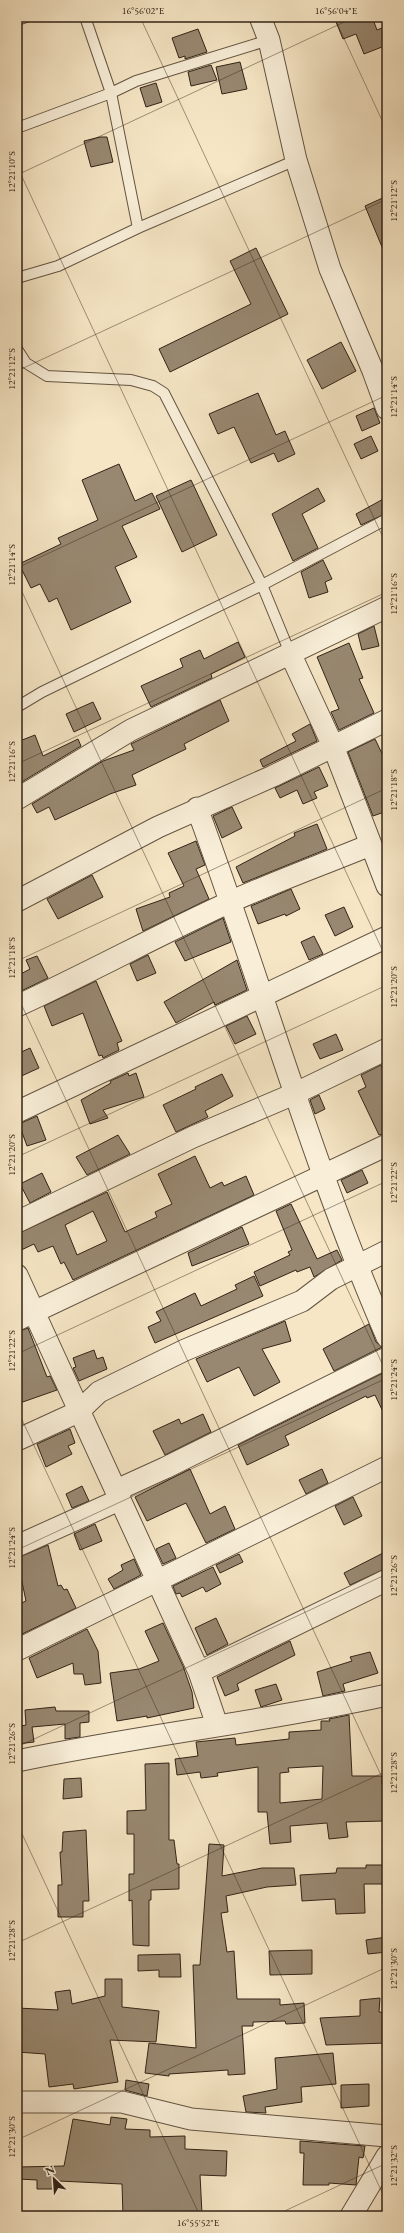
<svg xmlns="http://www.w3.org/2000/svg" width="404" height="2233" font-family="'EB Garamond',serif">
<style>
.building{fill:#988871;stroke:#322317;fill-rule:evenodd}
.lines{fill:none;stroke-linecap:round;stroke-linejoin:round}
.lane-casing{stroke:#635442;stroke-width:12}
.street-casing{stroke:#635442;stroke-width:23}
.lane{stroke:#f9efd9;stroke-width:10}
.street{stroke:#f9efd9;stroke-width:21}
.ticks{fill:none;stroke:#322317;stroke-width:1;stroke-opacity:0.45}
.neatline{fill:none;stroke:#322317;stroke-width:1.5}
.ticks-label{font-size:10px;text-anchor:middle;fill:#322317}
</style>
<rect width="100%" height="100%" fill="#f6e6c5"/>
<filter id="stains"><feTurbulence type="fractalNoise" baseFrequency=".005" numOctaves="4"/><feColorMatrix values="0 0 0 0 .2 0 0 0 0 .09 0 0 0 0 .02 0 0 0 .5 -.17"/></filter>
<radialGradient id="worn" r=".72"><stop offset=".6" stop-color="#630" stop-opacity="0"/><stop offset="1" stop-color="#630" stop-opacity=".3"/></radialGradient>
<!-- building -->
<path class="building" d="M334,17H372L377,30L387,26V45L364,54L356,34L343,39Z
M198,29L207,52L185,59V56L179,58L172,38Z
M240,62L247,89L222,94L216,67Z
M211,65L217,80L191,86L188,72Z
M156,83L162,102L146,107L140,88Z
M100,137H107L113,162L91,167L84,141Z
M387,196V259L365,206Z
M256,248L288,314L170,372L159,349L251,304L230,261Z
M341,342L356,371L322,389L307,360Z
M258,393L276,435L285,431L295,454L278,462L274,453L251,463L234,427L218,434L209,414Z
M374,408L380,423L362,431L356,416Z
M371,436L378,451L361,459L354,444Z
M119,464L135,501L152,493L160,509L122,526L137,557L115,567L131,602L71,630L57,598L49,602L40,584L31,588L19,564L61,544L58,538L98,520L82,480Z
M191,480L217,535L182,552L156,496Z
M318,488L325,501L302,514L318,548L293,561L272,514Z
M387,497V513L361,525L356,514Z
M323,560L332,579L325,582L328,592L309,598L301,572Z
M374,626L379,646L362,650L358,634Z
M238,642L245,657L211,674L212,678L151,707L141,686L183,667L180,659L200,650L204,659Z
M349,643L363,678L359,679L374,713L339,730L331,712L339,709L317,657Z
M220,700L229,721L184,744L186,749L132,775L136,785L110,794L55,820L49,807L37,813L32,804L103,761L134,750L131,744L137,741Z
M93,702L101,719L74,732L66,714Z
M310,724L317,741L263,767L260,760L296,741L292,734Z
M35,735L43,756L78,739L81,746L20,783L17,777V742Z
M375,739L387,764V811L373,816L348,752Z
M319,767L328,786L314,792L317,798L303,804L297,790L280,798L275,788Z
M232,807L242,828L222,838L213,816Z
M317,824L327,849L243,883L236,867L295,836L294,833Z
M196,841L205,865L196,869L209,899L143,931L136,909L170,897L169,893L184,886L168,853Z
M92,875L103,897L58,919L47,899Z
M291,889L300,909L286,916L285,914L258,924L251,906Z
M344,907L353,927L335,936L325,915Z
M223,918L231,942L185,961L175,942Z
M314,936L323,954L309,960L301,942Z
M148,955L156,973L137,981L130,964Z
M37,956L48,978L17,993V976L30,969L26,960Z
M237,960L247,990L215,1005L214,1002L176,1023L164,1002Z
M96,981L122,1041L117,1043L119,1050L103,1058L102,1055L99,1056L83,1013L52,1026L44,1006Z
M247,1016L256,1034L235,1044L226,1026Z
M336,1034L343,1050L320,1059L313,1044Z
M30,1048L39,1068L17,1078V1054Z
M381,1065L387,1079V1133L379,1135L358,1091L366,1087L361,1075Z
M128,1073L129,1076L136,1073L144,1097L103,1110L108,1118L90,1124L81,1100L111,1083L110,1081Z
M222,1074L233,1096L205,1111L208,1117L176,1132L163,1105L196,1089L195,1087Z
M319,1095L325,1109L315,1114L310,1100Z
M37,1116L46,1140L27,1146L19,1124Z
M118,1135L130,1154L87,1175L76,1157Z
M195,1156L210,1188L222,1182L224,1186L246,1176L254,1195L73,1280L64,1262L61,1264L53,1246L38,1252L34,1244L17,1252V1234L107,1192L125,1232L157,1217L155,1212L172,1204L158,1174ZM93,1211L107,1241L77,1255L65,1225Z
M362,1170L368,1183L347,1193L341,1180Z
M42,1173L51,1192L30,1203L20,1184Z
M291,1204L317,1259L337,1250L342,1260L314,1277L310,1267L297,1272L296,1270L260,1286L254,1272L290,1255L288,1252L292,1250L276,1211Z
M242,1227L249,1244L192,1266L188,1253Z
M254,1276L263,1296L155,1343L148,1327L161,1321L156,1312L195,1293L201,1306L237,1289L235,1285Z
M285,1321L291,1341L262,1349L280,1382L254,1396L239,1367L207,1382L196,1359Z
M369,1324L376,1342L382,1347L334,1371L323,1349Z
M28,1328L47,1377L50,1376L57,1390L17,1404V1332Z
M94,1350L97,1359L103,1357L107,1369L79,1381L73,1368L76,1367L73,1358Z
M387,1371V1420L375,1395L367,1398L366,1396L285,1436L289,1445L247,1465L238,1445Z
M203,1414L211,1432L165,1455L153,1431L179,1419L181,1424Z
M70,1429L75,1443L68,1446L72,1454L46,1467L37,1444Z
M190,1469L210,1514L225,1506L235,1529L206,1543L186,1503L147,1521L135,1497Z
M322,1469L328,1483L306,1494L299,1480Z
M82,1486L89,1501L72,1508L66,1494Z
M353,1497L362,1516L344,1525L335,1506Z
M95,1524L102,1541L80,1550L74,1534Z
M169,1543L176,1558L163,1564L156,1549Z
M48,1545L58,1586L61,1585L64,1590L67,1589L76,1608L20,1635L17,1629V1605L26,1601L17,1558Z
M387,1551V1568L350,1585L344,1573Z
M239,1554L243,1562L220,1573L216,1565Z
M134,1559L141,1575L114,1589L108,1579L123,1570L121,1565Z
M213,1567L221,1584L206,1592L203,1587L182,1597L180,1593L176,1594L173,1586Z
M216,1618L228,1644L207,1655L195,1628Z
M163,1623L183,1666L192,1692L194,1708L147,1718V1716L117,1721L110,1673L139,1669L159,1661L145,1631Z
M87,1629L98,1651L101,1683L85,1685L83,1674H74L73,1663L37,1678L29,1658Z
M290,1641L295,1655L237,1684L239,1690L225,1696L217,1677Z
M370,1652L378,1673L343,1684L345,1691L323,1696L317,1672L352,1661L350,1657Z
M276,1684L282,1700L261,1707L255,1690Z
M55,1707L56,1711H89V1722L80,1723V1737L65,1739V1724L32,1727L34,1742L17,1744V1727L26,1725L25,1710Z
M349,1715L352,1776H382V1784H387V1806H383L384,1821L346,1822L348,1837L329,1839L327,1823L290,1826L291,1842L270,1844L267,1812H258V1767L217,1773L218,1776L201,1778L200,1772L177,1775L175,1759L198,1756L196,1742L235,1738L236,1745L289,1739V1732L321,1730V1721H330L329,1719ZM323,1766L322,1799L280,1803V1773L289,1772L288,1768Z
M169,1763V1840H174L177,1864H179V1889L151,1890V1900H149V1946L133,1945L132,1900L129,1901V1874H134V1834H127V1811L146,1810L145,1764Z
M81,1778L82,1797L63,1799L64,1779Z
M86,1830L89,1901H83V1917H58V1885H62L60,1852H62L63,1832Z
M209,1844L224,1845L222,1876L262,1868H294L296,1885L267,1887L226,1896L228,1912L221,1913L227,1952L234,1951L237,1999H280V2005L304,2003L305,2023L286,2024L285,2021L253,2022V2026H242L245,2074L228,2075V2070L169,2074V2076L145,2073L149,2043L196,2048L193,1965H200Z
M366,1865H386V1884H364L365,1913L336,1914L335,1899L302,1901L300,1875L336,1873L337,1868H366Z
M387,1937V1952L368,1954L366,1940Z
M312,1950V1974L270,1975L269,1951Z
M180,1954L181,1977H159V1970L138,1971V1955Z
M105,1979H122V2007L159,2011L156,2042L110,2040L118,2082L74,2089L73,2084L49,2087L45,2054L17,2052V2008L58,2010L55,1992L70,1990L72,2004L105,1996Z
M380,1998L379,2012L387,2013V2043L326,2045L320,2018L360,2016V2000Z
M333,2053L336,2084L301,2087L302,2102L265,2107L266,2113L246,2112L243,2096L277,2089L275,2058Z
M126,2080L149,2084L147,2096L125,2090Z
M369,2084V2106L341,2108V2085Z
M111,2117L127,2119L125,2129L150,2130V2137L185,2136V2149L227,2151L226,2176L200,2175L202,2214L123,2216L122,2184L59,2181V2189H37V2180L19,2179V2167L64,2166L73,2119L110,2125Z
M300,2141L365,2146L363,2158L359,2157L356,2185L329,2183V2185H303L304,2153H300Z"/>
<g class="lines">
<defs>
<path id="lane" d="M85,17L111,93L138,228
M17,20L26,17
M17,128L111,93L136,81L269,40
M17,278L58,266L138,228L296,160
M17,349L26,363L47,376L131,380L153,386L164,393L262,585L290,653
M17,707L42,692L262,585L387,519"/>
<path id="street" d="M260,17L269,40L296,160L330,269L373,371L387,409
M290,653L333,746L387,886
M17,799L131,730L387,607
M197,808C262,984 312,1165 387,1337
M17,901L158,827L273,776L387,720
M17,1006C89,973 158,935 230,902C276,881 324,864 370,845
M17,1112L387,937
M17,1222L193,1137L294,1094L387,1049
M17,1275L199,1672L217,1725
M17,1320L387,1145
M17,1440L78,1412L99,1392L185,1350L302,1301L331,1279L387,1251
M17,1546L119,1500L121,1488L165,1468L387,1358
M17,1650L387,1467
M199,1672L387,1580
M17,1761C140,1735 265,1722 387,1695
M17,2102H122L191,2119L387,2136
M351,2216L387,2156"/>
</defs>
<!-- lane casing -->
<use href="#lane" class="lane-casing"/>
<!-- street casing -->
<use href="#street" class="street-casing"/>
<!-- lane -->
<use href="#lane" class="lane"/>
<!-- street -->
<use href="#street" class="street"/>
</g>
<!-- ticks -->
<path class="ticks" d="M140,17L387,546M334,17L387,131M17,166L387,960M17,175L355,17M17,371L387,199M17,568L387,395M17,581L387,1374M17,764L387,592M17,961L387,788M17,995L387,1788M17,1157L387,985M17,1354L387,1181M17,1409L387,2203M17,1550L387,1378M17,1747L387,1574M17,1823L200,2216M17,1943L387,1771M17,2140L387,1967M274,2216L387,2163"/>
<!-- margin -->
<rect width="404" height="2233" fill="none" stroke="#f6e6c5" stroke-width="44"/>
<!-- north arrow -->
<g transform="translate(54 2179) rotate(335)" stroke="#f9efd9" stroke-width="3" paint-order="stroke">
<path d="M0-3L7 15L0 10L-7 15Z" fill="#322317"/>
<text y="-6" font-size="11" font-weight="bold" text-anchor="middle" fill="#322317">N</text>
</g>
<rect x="22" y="22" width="360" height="2189" class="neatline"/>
<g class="ticks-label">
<text x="143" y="14">16°56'02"E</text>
<text x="336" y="14">16°56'04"E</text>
<text transform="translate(11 172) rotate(-90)" y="4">12°21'10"S</text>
<text transform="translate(393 201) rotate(-90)" y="4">12°21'12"S</text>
<text transform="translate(11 369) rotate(-90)" y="4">12°21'12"S</text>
<text transform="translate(393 397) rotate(-90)" y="4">12°21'14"S</text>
<text transform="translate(11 565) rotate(-90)" y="4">12°21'14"S</text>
<text transform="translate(393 594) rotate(-90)" y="4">12°21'16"S</text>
<text transform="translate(11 762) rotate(-90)" y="4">12°21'16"S</text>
<text transform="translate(393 790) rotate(-90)" y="4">12°21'18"S</text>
<text transform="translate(11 958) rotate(-90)" y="4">12°21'18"S</text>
<text transform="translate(393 987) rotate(-90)" y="4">12°21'20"S</text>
<text transform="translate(11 1155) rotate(-90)" y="4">12°21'20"S</text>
<text transform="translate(393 1183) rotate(-90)" y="4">12°21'22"S</text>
<text transform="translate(11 1351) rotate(-90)" y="4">12°21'22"S</text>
<text transform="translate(393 1380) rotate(-90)" y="4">12°21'24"S</text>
<text transform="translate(11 1548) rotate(-90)" y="4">12°21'24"S</text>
<text transform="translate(393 1576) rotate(-90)" y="4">12°21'26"S</text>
<text transform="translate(11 1744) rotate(-90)" y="4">12°21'26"S</text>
<text transform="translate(393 1773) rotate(-90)" y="4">12°21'28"S</text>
<text transform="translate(11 1941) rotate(-90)" y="4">12°21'28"S</text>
<text transform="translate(393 1969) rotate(-90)" y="4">12°21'30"S</text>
<text transform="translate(11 2137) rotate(-90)" y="4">12°21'30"S</text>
<text transform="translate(393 2166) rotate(-90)" y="4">12°21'32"S</text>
<text x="198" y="2226">16°55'52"E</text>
</g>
<rect width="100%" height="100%" filter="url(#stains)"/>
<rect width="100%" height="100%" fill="url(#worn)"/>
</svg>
